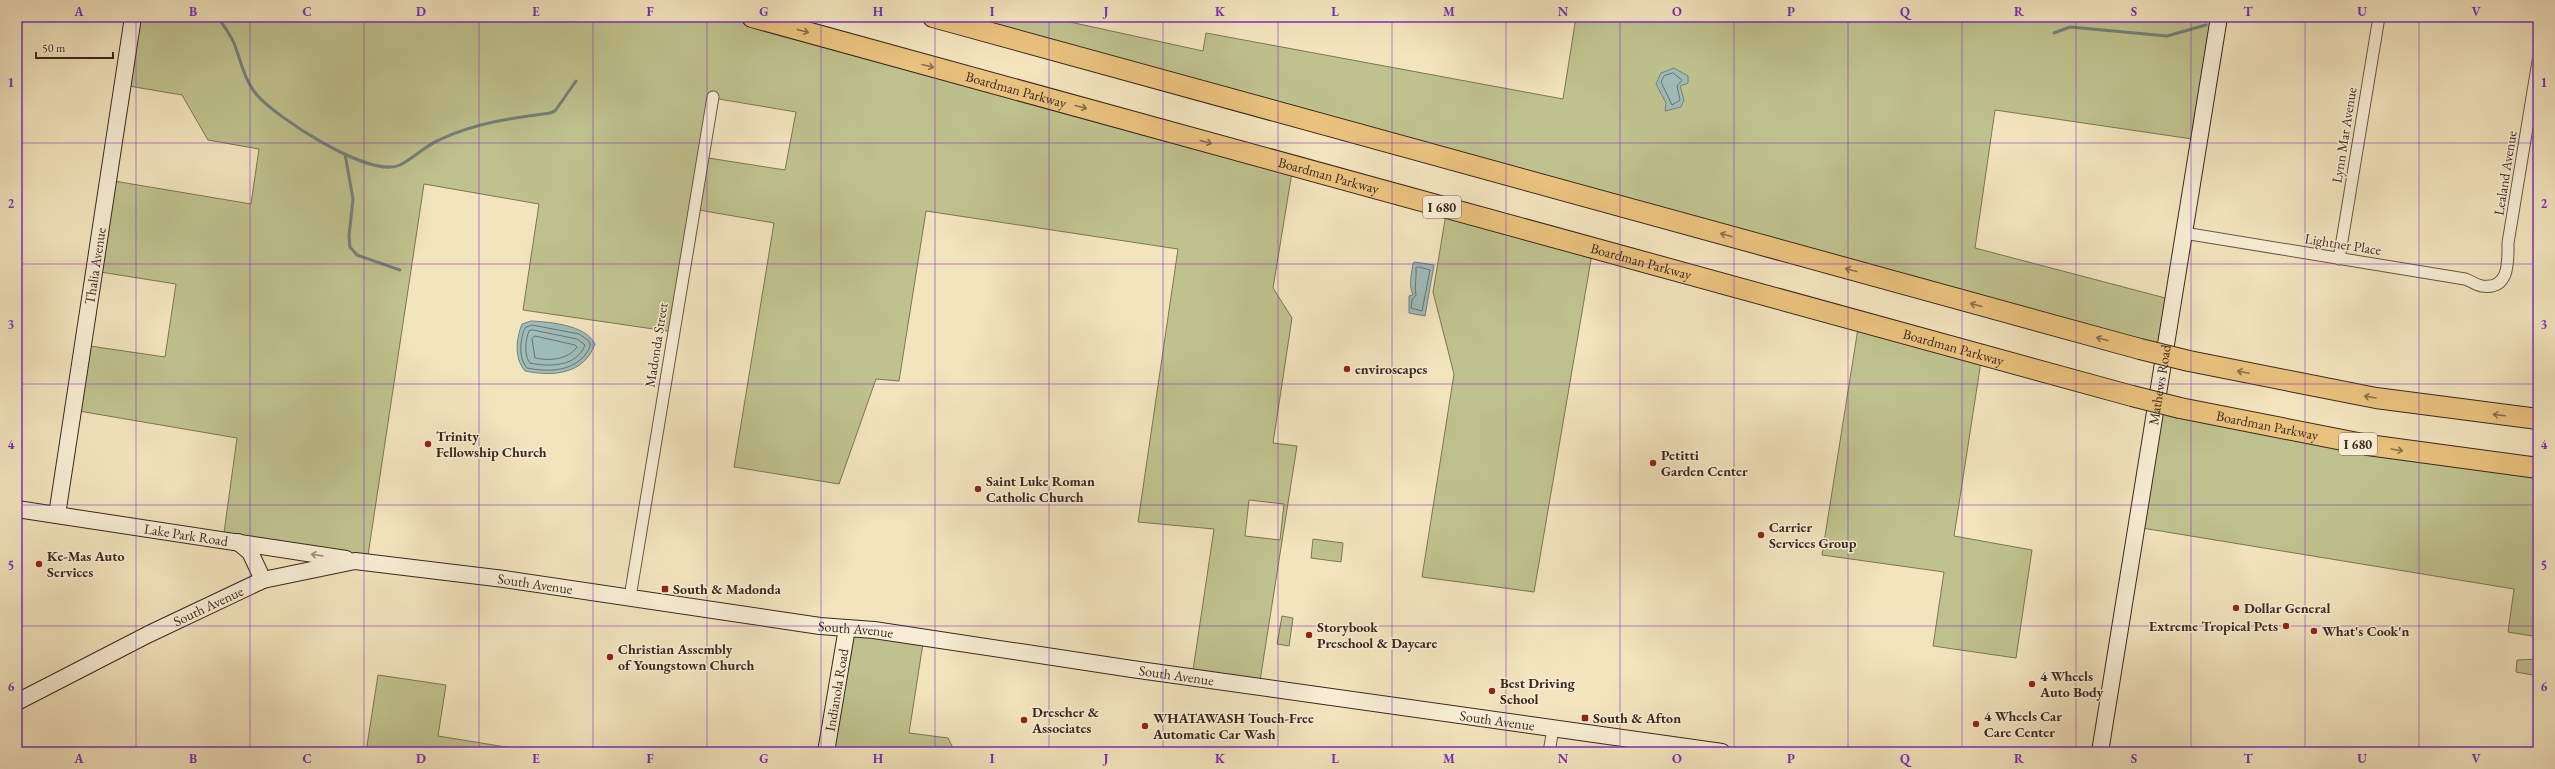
<svg xmlns="http://www.w3.org/2000/svg" width="2555" height="769" font-family="'EB Garamond',serif">
<style>
.green{fill:#bfc28e;stroke:#7d7456;fill-rule:evenodd}
.water{fill:#9ebcb9;stroke:#76807b}
.lines{fill:none;stroke-linecap:round;stroke-linejoin:round}
.shore{stroke:#6c726c;stroke-width:1}
.stream{stroke:#76807b;stroke-width:3}
.street-casing{stroke:#695646;stroke-width:13}
.secondary-casing{stroke:#3b271e;stroke-width:18}
.highway-casing{stroke:#3b271e;stroke-width:22}
.street{stroke:#f7edd4;stroke-width:11}
.secondary{stroke:#f7edd4;stroke-width:16}
.highway{stroke:#e9c27e;stroke-width:20}
.highway-bridge-casing{stroke:#3b271e;stroke-width:22;stroke-linecap:butt}
.highway-bridge{stroke:#e9c27e;stroke-width:20}
.oneway{stroke:#896d49}
.oneway2{stroke:#998a79}
.grid{fill:none;stroke:#7b2cbf;stroke-width:1;stroke-opacity:0.55}
.poi-dot{fill:#8f2418;stroke:#f7edd4;stroke-width:1.5}
.labels{text-anchor:middle;stroke-width:3;stroke-linejoin:round;paint-order:stroke}
.shield{fill:#f7edd4;stroke:#736255;stroke-width:1}
.shield-label{font-size:13px;font-weight:bold;fill:#3b271e}
.street-label{font-size:14px;fill:#3b271e;stroke:#f7edd4}
.poi-label{font-size:14px;font-weight:bold;fill:#3b271e;stroke:#f7edd4;text-anchor:start}
.neatline{fill:none;stroke:#7b2cbf;stroke-width:1.5}
.grid-label{font-size:13px;text-anchor:middle;font-weight:bold;fill:#7b2cbf}
</style>
<rect width="100%" height="100%" fill="#f2e4bd"/>
<filter id="stains"><feTurbulence type="fractalNoise" baseFrequency=".005" numOctaves="4"/><feColorMatrix values="0 0 0 0 .2 0 0 0 0 .09 0 0 0 0 .02 0 0 0 .5 -.17"/></filter>
<radialGradient id="worn" r=".72"><stop offset=".6" stop-color="#630" stop-opacity="0"/><stop offset="1" stop-color="#630" stop-opacity=".3"/></radialGradient>
<!-- green -->
<path class="green" d="M99,17H752L1293,166L1273,288L1292,318L1273,443L1297,446L1259,687L1192,677L1214,529L1138,522L1178,249L926,211L899,381L876,379L839,484L734,467L774,223L693,209L674,332L523,310L539,204L424,184L367,562L223,540L237,438L73,410L83,345L165,357L176,284L94,271L108,180L251,204L259,149L208,140L182,95L123,85L132,22ZM713,98L796,112L785,170L702,157ZM1249,500L1284,504L1280,540L1245,536Z
M933,17H1047L1203,51L1206,33L1563,99L1576,17H2219L2199,140L1995,110L1975,248L2173,300L2163,354Z
M1447,208L1593,248L1534,592L1422,577L1454,374L1433,292Z
M1859,322L1982,355L1954,536L2032,550L2016,658L1933,646L1944,572L1822,555Z
M2156,402L2538,468V637L2508,632L2514,589L2136,527Z
M1313,539L1343,543L1341,562L1311,558Z
M1282,616L1293,618L1289,646L1277,644Z
M847,628L924,637L909,733L948,738L955,752H826Z
M2538,659V676L2516,672L2517,660Z
M378,675L446,685L438,736L537,752H366Z"/>
<!-- water -->
<path class="water" d="M1674,68L1688,76V83L1680,86L1684,100L1681,107L1665,111L1666,103L1656,84L1661,73Z
M1415,262L1434,265L1425,316L1409,313V296L1413,295C1408,285 1412,273 1413,263Z
M531,321C550,322 586,325 595,344C584,374 554,377 525,371C514,358 516,339 522,324Z"/>
<g class="lines">
<!-- shore -->
<path class="shore" d="M1673,73L1682,80L1677,86L1680,100L1672,105L1661,82L1664,76Z
M1419,267L1430,270L1422,311L1411,308L1412,300L1416,295C1414,285 1417,278 1416,268Z
M532,325L579,334L589,341C592,346 588,351 585,355C571,372 547,372 527,368C518,358 520,339 525,328Z
M533,330L577,339L585,345C577,367 549,367 530,363C524,356 525,340 529,331Z
M535,336L575,345L577,347C568,360 549,361 535,358L532,339Z"/>
<!-- stream -->
<path class="stream" d="M218,17C223,25 230,34 234,43C241,61 244,80 257,95C277,118 370,179 400,165C414,158 425,146 439,140C474,123 512,118 550,113L555,111L576,81
M2054,33L2070,27L2167,36L2206,25
M345,154L353,199L349,236L350,247L357,255L400,270"/>
<defs>
<path id="street" d="M2184,233L2465,279C2471,281 2476,285 2482,286C2510,290 2508,261 2508,243L2538,61
M2339,259L2379,17
M630,597L713,97
M1549,752L1553,729"/>
<g id="secondary">
<path id="s1" d="M17,509L346,559"/>
<path id="s2" d="M57,515L133,17"/>
<path d="M238,542L250,552L263,580"/>
<path id="s3" d="M17,702L149,634L263,580L355,561L504,579L820,626L874,630L1132,669L1722,752"/>
<path id="s4" d="M826,752L847,628"/>
<path id="s5" d="M2100,752L2219,17"/>
</g>
<g id="highway">
<path id="s6" d="M752,17L2132,396"/>
<path d="M933,17L2140,349"/>
<path d="M2189,361L2376,398L2538,419"/>
<path id="s7" d="M2180,408L2368,445L2538,468"/>
</g>
</defs>
<!-- street casing -->
<use href="#street" class="street-casing"/>
<!-- secondary casing -->
<use href="#secondary" class="secondary-casing"/>
<!-- highway casing -->
<use href="#highway" class="highway-casing"/>
<!-- street -->
<use href="#street" class="street"/>
<!-- secondary -->
<use href="#secondary" class="secondary"/>
<!-- highway -->
<use href="#highway" class="highway"/>
<defs>
<path id="highway-bridge" d="M2140,349L2189,361
M2132,396L2180,408"/>
</defs>
<!-- highway-bridge casing -->
<use href="#highway-bridge" class="highway-bridge-casing"/>
<!-- highway-bridge -->
<use href="#highway-bridge" class="highway-bridge"/>
</g>
<!-- one-way arrows -->
<defs><path id="oneway-shaft" d="M-6 0H5M1.5-3L5.5 0L1.5 3" fill="none" stroke-width="1.6" stroke-linecap="round" stroke-linejoin="round"/></defs>
<g class="oneway">
<use href="#oneway-shaft" transform="translate(803 31) rotate(15)"/>
<use href="#oneway-shaft" transform="translate(928 66) rotate(15)"/>
<use href="#oneway-shaft" transform="translate(1081 107) rotate(15)"/>
<use href="#oneway-shaft" transform="translate(1206 142) rotate(15)"/>
<use href="#oneway-shaft" transform="translate(1726 235) rotate(-165)"/>
<use href="#oneway-shaft" transform="translate(1851 270) rotate(-165)"/>
<use href="#oneway-shaft" transform="translate(1976 305) rotate(-165)"/>
<use href="#oneway-shaft" transform="translate(2102 339) rotate(-165)"/>
<use href="#oneway-shaft" transform="translate(2243 372) rotate(-168)"/>
<use href="#oneway-shaft" transform="translate(2370 397) rotate(-170)"/>
<use href="#oneway-shaft" transform="translate(2499 415) rotate(-173)"/>
<use href="#oneway-shaft" transform="translate(2397 450) rotate(9)"/>
</g>
<use class="oneway2" href="#oneway-shaft" transform="translate(317 555) rotate(-171)"/>
<!-- grid -->
<path class="grid" d="M136,17V752M250,17V752M364,17V752M479,17V752M593,17V752M707,17V752M821,17V752M935,17V752M1049,17V752M1163,17V752M1278,17V752M1392,17V752M1506,17V752M1620,17V752M1734,17V752M1848,17V752M1962,17V752M2076,17V752M2191,17V752M2305,17V752M2419,17V752M17,143H2538M17,264H2538M17,384H2538M17,505H2538M17,626H2538"/>
<!-- markers -->
<g class="poi-dot">
<circle cx="1347" cy="369" r="4"/>
<circle cx="428" cy="444" r="4"/>
<circle cx="1653" cy="463" r="4"/>
<circle cx="978" cy="489" r="4"/>
<circle cx="1761" cy="535" r="4"/>
<circle cx="39" cy="564" r="4"/>
<rect x="661" y="585" width="8" height="8" rx="2"/>
<circle cx="2236" cy="608" r="4"/>
<circle cx="2286" cy="626" r="4"/>
<circle cx="2314" cy="631" r="4"/>
<circle cx="1309" cy="635" r="4"/>
<circle cx="610" cy="657" r="4"/>
<circle cx="2032" cy="684" r="4"/>
<circle cx="1492" cy="691" r="4"/>
<rect x="1581" y="714" width="8" height="8" rx="2"/>
<circle cx="1024" cy="720" r="4"/>
<circle cx="1976" cy="724" r="4"/>
<circle cx="1145" cy="726" r="4"/>
</g>
<g class="labels">
<!-- shield labels -->
<g class="shield">
<rect x="1423" y="196" width="38" height="22" rx="3"/>
<rect x="2339" y="433" width="38" height="22" rx="3"/>
</g>
<g class="shield-label">
<text x="1442" y="212">I 680</text>
<text x="2358" y="449">I 680</text>
</g>
<!-- street labels -->
<g class="street-label">
<text dy="5" stroke="none"><textPath href="#s6" startOffset="274">Boardman Parkway</textPath></text>
<text transform="translate(2344 135) rotate(-81)" y="5">Lynn Mar Avenue</text>
<text transform="translate(2505 173) rotate(-81)" y="5">Lealand Avenue</text>
<text dy="5" stroke="none"><textPath href="#s6" startOffset="598">Boardman Parkway</textPath></text>
<text transform="translate(2343 244) rotate(9)" y="5">Lightner Place</text>
<text dy="5" stroke="none"><textPath href="#s6" startOffset="922">Boardman Parkway</textPath></text>
<text dy="5" stroke="none"><textPath href="#s2" startOffset="252">Thalia Avenue</textPath></text>
<text transform="translate(656 345) rotate(-81)" y="5">Madonda Street</text>
<text dy="5" stroke="none"><textPath href="#s6" startOffset="1246">Boardman Parkway</textPath></text>
<text dy="5" stroke="none"><textPath href="#s5" startOffset="372">Mathews Road</textPath></text>
<text dy="5" stroke="none"><textPath href="#s7" startOffset="89">Boardman Parkway</textPath></text>
<text dy="5" stroke="none"><textPath href="#s1" startOffset="171">Lake Park Road</textPath></text>
<text dy="5" stroke="none"><textPath href="#s3" startOffset="550">South Avenue</textPath></text>
<text dy="5" stroke="none"><textPath href="#s3" startOffset="214">South Avenue</textPath></text>
<text dy="5" stroke="none"><textPath href="#s3" startOffset="874">South Avenue</textPath></text>
<text dy="5" stroke="none"><textPath href="#s3" startOffset="1198">South Avenue</textPath></text>
<text dy="5" stroke="none"><textPath href="#s4" startOffset="63">Indianola Road</textPath></text>
<text dy="5" stroke="none"><textPath href="#s3" startOffset="1522">South Avenue</textPath></text>
</g>
<!-- poi labels -->
<g class="poi-label">
<text x="1355" y="374">enviroscapes</text>
<text x="436" y="441">Trinity<tspan x="436" dy="16">Fellowship Church</tspan></text>
<text x="1661" y="460">Petitti<tspan x="1661" dy="16">Garden Center</tspan></text>
<text x="986" y="486">Saint Luke Roman<tspan x="986" dy="16">Catholic Church</tspan></text>
<text x="1769" y="532">Carrier<tspan x="1769" dy="16">Services Group</tspan></text>
<text x="47" y="561">Ke-Mas Auto<tspan x="47" dy="16">Services</tspan></text>
<text x="673" y="594">South &amp; Madonda</text>
<text x="2244" y="613">Dollar General</text>
<text x="2278" y="631" text-anchor="end">Extreme Tropical Pets</text>
<text x="1317" y="632">Storybook<tspan x="1317" dy="16">Preschool &amp; Daycare</tspan></text>
<text x="2322" y="636">What's Cook'n</text>
<text x="618" y="654">Christian Assembly<tspan x="618" dy="16">of Youngstown Church</tspan></text>
<text x="2040" y="681">4 Wheels<tspan x="2040" dy="16">Auto Body</tspan></text>
<text x="1500" y="688">Best Driving<tspan x="1500" dy="16">School</tspan></text>
<text x="1032" y="717">Drescher &amp;<tspan x="1032" dy="16">Associates</tspan></text>
<text x="1984" y="721">4 Wheels Car<tspan x="1984" dy="16">Care Center</tspan></text>
<text x="1153" y="723">WHATAWASH Touch-Free<tspan x="1153" dy="16">Automatic Car Wash</tspan></text>
<text x="1593" y="723">South &amp; Afton</text>
</g>
</g>
<!-- margin -->
<rect width="2555" height="769" fill="none" stroke="#f2e4bd" stroke-width="44"/>
<!-- scale -->
<path d="M36 52v6h77v-6" fill="none" stroke="#3b271e" stroke-width="2"/>
<text x="42" y="52" font-size="12" fill="#3b271e" stroke="#f7edd4" stroke-width="3" paint-order="stroke">50 m</text>
<rect x="22" y="22" width="2511" height="725" class="neatline"/>
<g class="grid-label">
<text x="79" y="16">A</text>
<text x="193" y="16">B</text>
<text x="307" y="16">C</text>
<text x="421" y="16">D</text>
<text x="536" y="16">E</text>
<text x="650" y="16">F</text>
<text x="764" y="16">G</text>
<text x="878" y="16">H</text>
<text x="992" y="16">I</text>
<text x="1106" y="16">J</text>
<text x="1220" y="16">K</text>
<text x="1335" y="16">L</text>
<text x="1449" y="16">M</text>
<text x="1563" y="16">N</text>
<text x="1677" y="16">O</text>
<text x="1791" y="16">P</text>
<text x="1905" y="16">Q</text>
<text x="2019" y="16">R</text>
<text x="2134" y="16">S</text>
<text x="2248" y="16">T</text>
<text x="2362" y="16">U</text>
<text x="2476" y="16">V</text>
<text x="11" y="87">1</text>
<text x="2544" y="87">1</text>
<text x="11" y="208">2</text>
<text x="2544" y="208">2</text>
<text x="11" y="329">3</text>
<text x="2544" y="329">3</text>
<text x="11" y="449">4</text>
<text x="2544" y="449">4</text>
<text x="11" y="570">5</text>
<text x="2544" y="570">5</text>
<text x="11" y="691">6</text>
<text x="2544" y="691">6</text>
<text x="79" y="763">A</text>
<text x="193" y="763">B</text>
<text x="307" y="763">C</text>
<text x="421" y="763">D</text>
<text x="536" y="763">E</text>
<text x="650" y="763">F</text>
<text x="764" y="763">G</text>
<text x="878" y="763">H</text>
<text x="992" y="763">I</text>
<text x="1106" y="763">J</text>
<text x="1220" y="763">K</text>
<text x="1335" y="763">L</text>
<text x="1449" y="763">M</text>
<text x="1563" y="763">N</text>
<text x="1677" y="763">O</text>
<text x="1791" y="763">P</text>
<text x="1905" y="763">Q</text>
<text x="2019" y="763">R</text>
<text x="2134" y="763">S</text>
<text x="2248" y="763">T</text>
<text x="2362" y="763">U</text>
<text x="2476" y="763">V</text>
</g>
<rect width="100%" height="100%" filter="url(#stains)"/>
<rect width="100%" height="100%" fill="url(#worn)"/>
</svg>
